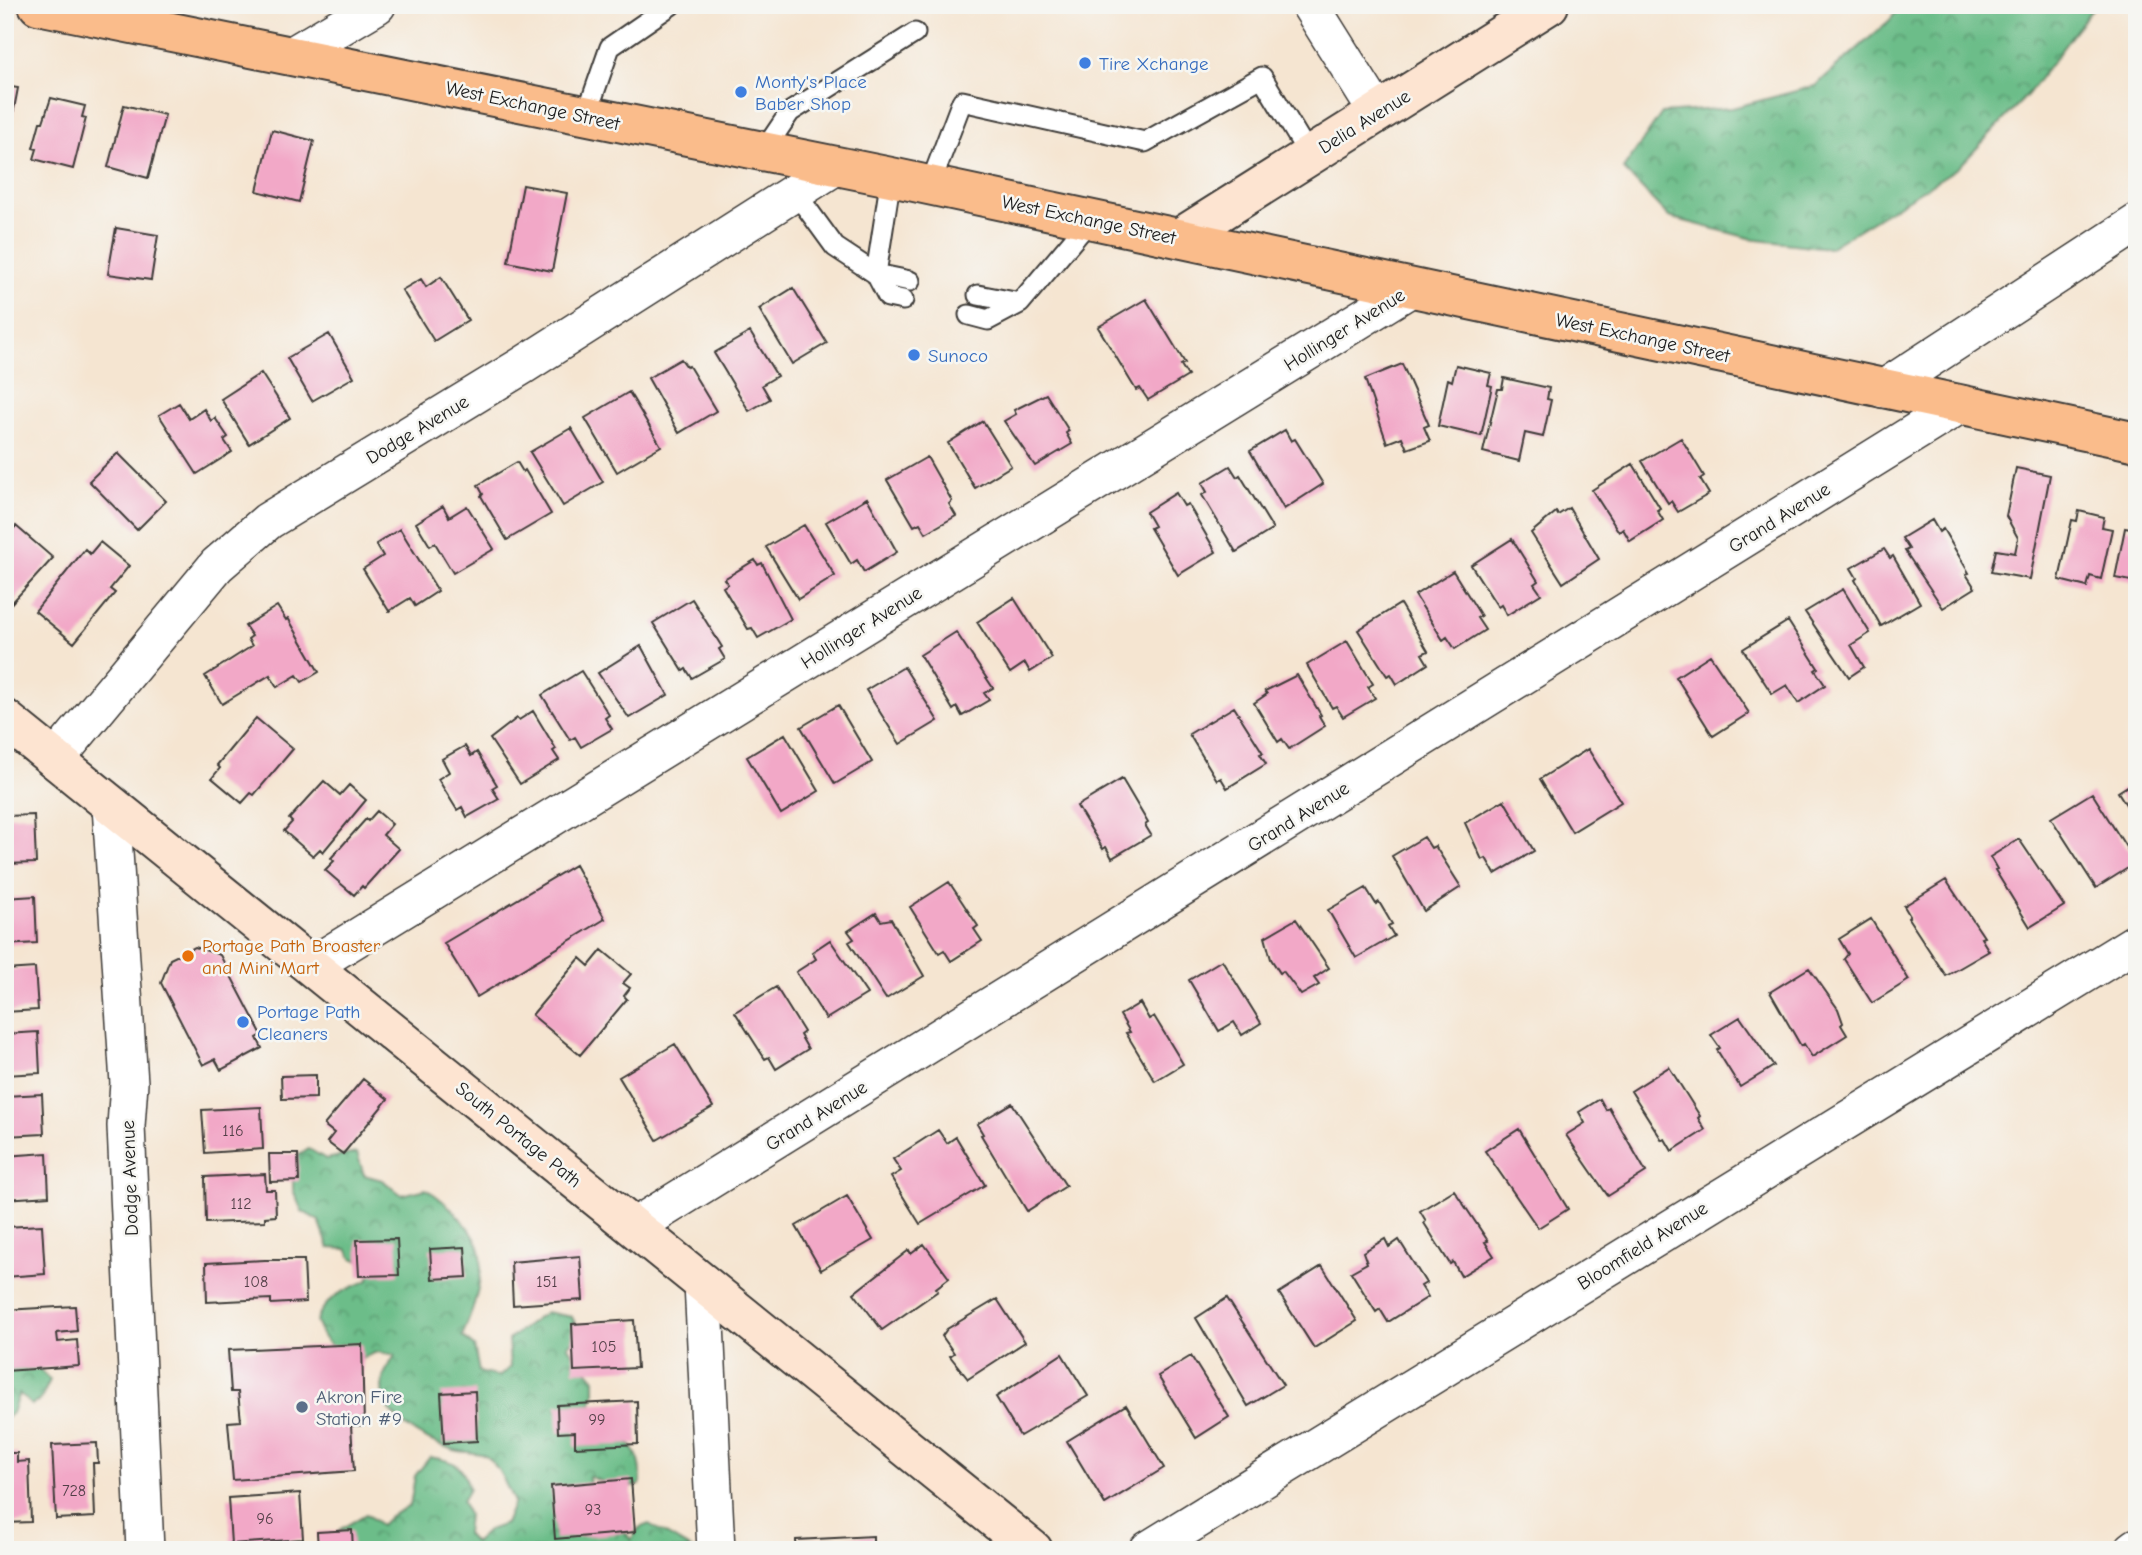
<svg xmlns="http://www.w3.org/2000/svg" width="2142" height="1555" font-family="'Comic Neue',sans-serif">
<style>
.forest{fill:url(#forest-crowns);stroke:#446c52;stroke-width:2}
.building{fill:#f2a8c7}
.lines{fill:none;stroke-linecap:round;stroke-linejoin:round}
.lane-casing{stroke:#3d3a37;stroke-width:23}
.street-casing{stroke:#3d3a37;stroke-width:40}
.secondary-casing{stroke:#3d3a37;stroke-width:42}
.primary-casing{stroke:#3d3a37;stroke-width:42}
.lane{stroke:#fff;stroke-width:19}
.street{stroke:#fff;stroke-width:37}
.secondary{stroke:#fde4d1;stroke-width:38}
.primary{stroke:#fabc8b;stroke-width:38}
.shop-dot{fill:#3f7fe0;stroke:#f6f6f2;stroke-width:2.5}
.food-dot{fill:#e8710a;stroke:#f6f6f2;stroke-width:2.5}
.service-dot{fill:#5c6f8a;stroke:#f6f6f2;stroke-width:2.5}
.labels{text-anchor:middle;stroke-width:5;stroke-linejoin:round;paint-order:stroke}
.number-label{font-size:16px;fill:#523f47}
.shop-label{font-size:19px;fill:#366cbe;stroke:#f6f6f2;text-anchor:start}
.street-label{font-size:19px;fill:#1c1c1c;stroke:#f6f6f2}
.food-label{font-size:19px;fill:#c56008;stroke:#f6f6f2;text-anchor:start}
.service-label{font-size:19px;fill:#4e5e75;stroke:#f6f6f2;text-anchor:start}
</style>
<defs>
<pattern id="forest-crowns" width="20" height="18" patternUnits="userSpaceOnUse" patternTransform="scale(1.75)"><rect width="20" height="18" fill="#6cbd89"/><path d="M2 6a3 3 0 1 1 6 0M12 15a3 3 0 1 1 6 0" fill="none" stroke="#58996f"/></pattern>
</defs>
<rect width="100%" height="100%" fill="#f6f6f2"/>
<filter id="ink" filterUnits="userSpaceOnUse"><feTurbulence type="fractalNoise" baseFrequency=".0143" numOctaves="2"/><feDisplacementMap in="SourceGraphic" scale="14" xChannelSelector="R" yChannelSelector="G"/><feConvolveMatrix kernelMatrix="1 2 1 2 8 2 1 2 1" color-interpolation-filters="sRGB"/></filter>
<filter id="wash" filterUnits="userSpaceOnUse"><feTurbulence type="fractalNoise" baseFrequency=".00686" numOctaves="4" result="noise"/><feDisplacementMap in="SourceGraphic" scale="28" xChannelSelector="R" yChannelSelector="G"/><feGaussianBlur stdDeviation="1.57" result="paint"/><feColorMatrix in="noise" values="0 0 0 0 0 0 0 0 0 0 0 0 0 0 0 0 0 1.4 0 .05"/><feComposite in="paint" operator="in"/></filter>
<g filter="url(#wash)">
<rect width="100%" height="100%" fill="#f5e5d1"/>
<!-- forest -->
<path class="forest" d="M1901,5H2095L2028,94L1959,167L1829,248L1757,240L1669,217L1623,169L1662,113L1732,108L1815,86L1890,20Z
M309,1149L326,1159L357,1153L364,1175L382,1180L402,1195L426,1189C445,1200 479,1233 481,1256C483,1280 472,1314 462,1336L474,1346L479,1372L499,1377L510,1367L508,1340L546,1312L572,1317L580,1334L567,1346L595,1379V1393L588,1414C616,1434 647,1445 640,1485L620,1490L589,1476L591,1501L619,1523L631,1540L639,1528L649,1524L693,1550H326L338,1543L339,1530L366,1514L381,1525L390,1516L410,1506L415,1476L430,1457C455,1461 463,1464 469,1489L462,1501L468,1515L466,1534L474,1543L488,1530L505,1524L514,1502C506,1486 500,1466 485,1456C477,1451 463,1453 454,1450C425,1441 375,1416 383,1379C384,1371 392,1362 395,1355L377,1352L357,1360C334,1352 324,1344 316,1321C327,1296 344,1290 369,1280L370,1265L352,1258L347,1249L329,1248L319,1221L302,1211L293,1190V1159Z
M5,1351L32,1362L50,1380L41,1399L31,1405L19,1393L12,1413L5,1419Z"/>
<g id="blocks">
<!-- building -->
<path class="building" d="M5,86L18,88L7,146H5Z
M51,98L85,106L82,117L86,118L73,169L34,159L37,149L33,148L40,122H43Z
M124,105L165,115L148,178L108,167Z
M272,130L314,141L299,202L257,191Z
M523,185L567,193L552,271L508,262Z
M116,228L158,235L151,280L108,274Z
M441,277L468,320L434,341L402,290L421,279L426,287Z
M793,288L827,343L792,364L759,309Z
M1146,299L1185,363L1181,365L1188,376L1148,400L1140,388L1136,390L1098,327Z
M750,332L777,376L762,385L770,399L749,411L714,353Z
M329,334L354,377L312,401L287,358Z
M681,359L687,367L689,366L716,411L679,433L648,378Z
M1402,364L1429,425L1424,427L1430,441L1407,449L1402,437L1387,443L1365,379Z
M1456,365L1491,373L1488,385L1492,386L1481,436L1438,426L1448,379L1452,381Z
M261,373L290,418L249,444L221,399Z
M1504,378L1549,388L1547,399L1551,400L1543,437L1525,433L1519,461L1483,452L1498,389H1502Z
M629,392L661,446L617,472L585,418Z
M1046,394L1069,431L1066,433L1072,444L1035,466L1004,421L1016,414L1014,410Z
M179,403L189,419L204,409L211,421L215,418L228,437L224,440L232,452L197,474L159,415Z
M983,421L1011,466L975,488L948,443Z
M571,428L603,482L563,506L530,452Z
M1285,430L1291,441L1295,439L1323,484L1284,509L1250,451Z
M1681,438L1704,476L1700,479L1709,494L1678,512L1671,501L1668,503L1642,461Z
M118,453L166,501L137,530L89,481Z
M927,457L952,501L949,504L956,516L926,533L920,523L914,526L887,480Z
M517,462L523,472L525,470L551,514L507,540L481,496L483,494L478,485Z
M1633,464L1660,508L1657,510L1663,520L1630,541L1623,529L1619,532L1592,490Z
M1230,466L1237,477L1240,475L1273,529L1236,552L1202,495L1207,492L1202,483Z
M2016,468L2050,475L2030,579L1991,572L1996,550L2015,553L2018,538L2006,516Z
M1176,493L1184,506L1188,504L1216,552L1178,575L1150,528L1154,526L1146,512Z
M867,498L897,552L864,572L857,560L851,564L826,522Z
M443,506L449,517L467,506L494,549L453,573L435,543L430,546L416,523Z
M1569,508L1599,559L1563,583L1531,533L1556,512L1558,515Z
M2079,511L2104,517L2102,527L2112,529L2101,579L2090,576L2087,587L2059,580L2072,520L2077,521Z
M1932,520L1939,532L1943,529L1969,573L1966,574L1975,588L1943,608L1905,551L1909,549L1902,538Z
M804,525L835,576L798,599L766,547Z
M16,526L53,558L8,607L5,605V538Z
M2125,528L2137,530V582L2115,578Z
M400,529L438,591L415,606L410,598L389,611L363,569L383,556L376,544Z
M1512,539L1538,581L1534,584L1541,594L1507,615L1501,605L1498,607L1471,565Z
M100,542L129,566L110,589L115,593L74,643L35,611L85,549L90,554Z
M1884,549L1890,558L1893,556L1920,603L1881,626L1855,580L1857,578L1851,568Z
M755,560L758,565L762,563L791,619L758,638L752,628L748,629L723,587L728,584L724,579Z
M1453,571L1481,616L1477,618L1485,630L1455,649L1447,637L1443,640L1415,595Z
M1843,589L1870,633L1851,645L1864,667L1849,677L1805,612Z
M1014,598L1052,658L1030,672L1025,663L1010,673L977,622Z
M692,599L722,647L719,649L725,659L692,678L686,669L683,671L653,623Z
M1400,604L1428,651L1422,654L1428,664L1397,684L1391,674L1387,676L1358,630Z
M277,606L286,620L288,618L319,672L302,682L297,675L277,687L270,675L222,704L205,676L252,646L248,639L252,636L245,626Z
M1788,621L1818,668L1815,670L1825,685L1798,703L1787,685L1772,694L1743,649Z
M956,632L993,688L984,693L989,700L962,716L957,707L953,710L920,655Z
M1347,641L1373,684L1368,687L1375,698L1343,717L1336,706L1332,708L1307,665Z
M641,646L668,695L629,718L598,673Z
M1710,655L1749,713L1713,736L1676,677Z
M904,667L938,721L900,744L866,690Z
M581,671L609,715L605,718L612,729L581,747L575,737L570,740L542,695Z
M1297,675L1321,715L1319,716L1325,726L1289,749L1282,739L1278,742L1254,703L1267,694L1265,691Z
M838,705L872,762L835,784L801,727Z
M1234,707L1263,753L1260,754L1266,764L1227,788L1221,778L1217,780L1189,734Z
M533,711L556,749L553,751L559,760L520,784L490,739L517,718L519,720Z
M256,718L293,749L254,795L251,793L242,803L212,778L220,768L217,765Z
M785,734L819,791L781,814L747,757Z
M465,746L471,756L477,752L497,785L492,788L499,799L467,817L462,807L457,810L438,779L449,772L442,759Z
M1588,749L1621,802L1572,832L1540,779Z
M1122,779L1148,823L1145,825L1151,835L1112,858L1106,847L1103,849L1077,806Z
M2137,780V822L2118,792Z
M324,781L340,795L349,785L366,800L323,852L320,849L313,856L284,831L292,822L289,819Z
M2092,793L2136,863L2096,888L2051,818Z
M1504,800L1534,851L1495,874L1486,858L1482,860L1465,823Z
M377,811L392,824L383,835L399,849L364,888L362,886L354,895L325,870L334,861L331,858L366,819L368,821Z
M34,815L36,863L5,864V816Z
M1424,837L1431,848L1435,846L1461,887L1424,911L1392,856Z
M2019,839L2064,906L2030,927L1995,870L1997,869L1990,857Z
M575,865L605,919L477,997L444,943Z
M1946,880L1984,937L1981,938L1989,951L1946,976L1908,918L1910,916L1904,906Z
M949,882L978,926L974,929L982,941L951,961L944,950L939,953L910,907Z
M1366,888L1376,904L1379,902L1392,924L1388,926L1394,936L1356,958L1328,910Z
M35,896L37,943L5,945V898Z
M876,913L881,921L891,919L924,976L886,999L849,942L854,939L848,931Z
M1296,919L1329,968L1314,978L1319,985L1301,995L1283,971L1280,973L1271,959L1265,937Z
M1871,919L1909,980L1872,1003L1844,959L1848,954L1839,939Z
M830,940L867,994L826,1019L796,972L816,959L812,952Z
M195,947L220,955L262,1035L257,1038L262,1048L221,1070L215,1059L203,1065L161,983L170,959Z
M602,950L631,974L623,983L630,988L624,996L627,999L580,1055L532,1015L580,958L589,966Z
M1222,960L1261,1023L1242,1035L1234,1022L1219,1031L1189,980Z
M35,968L38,1010L5,1012V970Z
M1809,968L1838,1009L1843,1023L1841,1025L1847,1035L1812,1057L1804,1044L1801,1046L1770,992Z
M776,987L804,1032L800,1035L808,1049L776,1069L769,1057L765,1059L735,1012Z
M1140,1003L1149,1019L1154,1016L1183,1064L1155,1081L1126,1033L1130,1032L1120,1015Z
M1740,1017L1774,1066L1740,1087L1717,1050L1720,1048L1711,1035Z
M38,1032L40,1073L5,1075V1034Z
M675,1044L713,1107L657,1140L619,1077Z
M1669,1067L1700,1116L1698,1118L1705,1130L1672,1151L1665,1139L1662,1140L1631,1091Z
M316,1075V1098L282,1099L281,1076Z
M363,1079L388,1099L343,1154L327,1142L334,1133L324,1125Z
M42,1094L44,1134L5,1136V1096Z
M1600,1099L1606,1110L1609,1108L1646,1172L1608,1196L1566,1135L1585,1123L1579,1112Z
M1012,1103L1066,1186L1027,1211L981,1135L983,1134L977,1124Z
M261,1107L263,1149L205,1153L202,1110Z
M1519,1129L1568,1209L1538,1228L1485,1151Z
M938,1130L947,1143L956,1137L985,1185L920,1224L891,1177L901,1171L893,1159Z
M47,1153L49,1196L5,1199V1156Z
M269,1154H298L299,1181L270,1182Z
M265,1174L266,1190H275L276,1216L265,1217V1221L206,1223L205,1177Z
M1454,1190L1488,1241L1485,1242L1494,1256L1461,1276L1453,1262L1450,1264L1424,1223L1426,1221L1420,1211Z
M847,1196L873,1240L821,1270L796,1226Z
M42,1225L45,1274L5,1277V1227Z
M397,1239L399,1275L359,1276L357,1240Z
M1385,1239L1389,1247L1399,1240L1426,1283L1421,1286L1428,1297L1388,1322L1380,1309L1376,1312L1351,1272L1367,1263L1363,1252Z
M924,1244L949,1278L936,1288L938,1291L882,1330L854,1293L909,1250L911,1254Z
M465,1247L467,1277L432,1279L430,1249Z
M580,1256L583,1300L513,1305L511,1262Z
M265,1260H304L306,1302L271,1304V1299L207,1302L206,1263Z
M1322,1266L1357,1321L1314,1348L1279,1293Z
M1227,1298L1283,1385L1248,1406L1196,1318Z
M997,1299L1025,1342L968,1379L950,1356L954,1353L942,1336L947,1329Z
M75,1306L77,1331L57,1333L58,1342L77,1340L79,1366L5,1371V1310Z
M634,1320L637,1368L574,1371L572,1324Z
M362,1344L364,1425L351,1426L354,1471L233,1480L228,1422L241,1421L238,1392H231L228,1350Z
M1062,1354L1088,1396L1020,1436L996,1397Z
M1191,1356L1229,1417L1196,1438L1158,1376Z
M475,1391L477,1441L444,1443L441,1393Z
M637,1401L638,1444L575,1447V1432L558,1433L557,1405Z
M1126,1405L1164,1468L1105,1504L1067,1441Z
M97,1443L98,1463H93L95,1517L56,1519L52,1445Z
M5,1453H17V1462L29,1461L31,1522L5,1523Z
M631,1479L635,1532L555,1539L551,1486Z
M300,1493L303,1539L231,1544L228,1498Z
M352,1530L353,1550H318L317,1532Z
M873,1536V1550H796V1540Z"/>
</g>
</g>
<g filter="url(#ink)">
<use href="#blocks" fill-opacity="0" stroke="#3d3a37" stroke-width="2"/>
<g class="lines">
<defs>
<path id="lane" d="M586,116L610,47L671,5
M763,152L790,112L915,33
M891,177L876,274L910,281
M930,185L962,101L1145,142L1262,77L1309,155
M795,192L835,247L876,274L888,297L903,300
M978,295L1020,303L1091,219
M969,315L988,320L1020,303"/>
<path id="street" d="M1310,5L1377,112
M291,56L377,5
M1883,389L2137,223
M55,760L217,565L268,521L522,366L836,166
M111,806L129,1083L126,1126L145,1550
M311,966L1411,288
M634,1227L1961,404
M703,1283L716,1550
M1148,1550L2137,942
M2133,1550L2137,1547"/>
<path id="secondary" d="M1179,238L1549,5
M5,719L1033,1550"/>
<path id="primary" d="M38,5L891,177L2137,442"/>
</defs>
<!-- lane casing -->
<use href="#lane" class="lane-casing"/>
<!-- street casing -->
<use href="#street" class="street-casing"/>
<!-- secondary casing -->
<use href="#secondary" class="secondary-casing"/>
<!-- primary casing -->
<use href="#primary" class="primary-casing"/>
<!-- lane -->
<use href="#lane" class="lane"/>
<!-- street -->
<use href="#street" class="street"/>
<!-- secondary -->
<use href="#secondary" class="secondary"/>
<!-- primary -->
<use href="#primary" class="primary"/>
</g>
</g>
<!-- markers -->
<g class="shop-dot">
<circle cx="1085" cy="63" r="7"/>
<circle cx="741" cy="92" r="7"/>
<circle cx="914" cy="355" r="7"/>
<circle cx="243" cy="1022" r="7"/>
</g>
<circle class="food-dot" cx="188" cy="956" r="7"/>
<circle class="service-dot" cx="302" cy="1407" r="7"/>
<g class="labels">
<!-- number labels -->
<g class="number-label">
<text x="233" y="1136">116</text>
<text x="241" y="1209">112</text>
<text x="256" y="1287">108</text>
<text x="547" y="1287">151</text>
<text x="604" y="1352">105</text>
<text x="597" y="1425">99</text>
<text x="74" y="1496">728</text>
<text x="593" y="1515">93</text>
<text x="265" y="1524">96</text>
</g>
<!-- shop labels -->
<g class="shop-label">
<text x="1099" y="70">Tire Xchange</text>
<text x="755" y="88">Monty's Place<tspan x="755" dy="22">Baber Shop</tspan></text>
<text x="928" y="362">Sunoco</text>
<text x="257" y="1018">Portage Path<tspan x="257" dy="22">Cleaners</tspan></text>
</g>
<!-- street labels -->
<g class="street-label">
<text transform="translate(533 105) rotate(12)" y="7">West Exchange Street</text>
<text transform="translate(1364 121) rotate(-32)" y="7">Delia Avenue</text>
<text transform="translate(1089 219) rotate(12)" y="7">West Exchange Street</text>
<text transform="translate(1344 329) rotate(-32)" y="7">Hollinger Avenue</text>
<text transform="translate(1643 337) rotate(12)" y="7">West Exchange Street</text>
<text transform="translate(417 429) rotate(-31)" y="7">Dodge Avenue</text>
<text transform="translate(1779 517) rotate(-32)" y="7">Grand Avenue</text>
<text transform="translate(861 627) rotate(-32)" y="7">Hollinger Avenue</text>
<text transform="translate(1298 816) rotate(-32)" y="7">Grand Avenue</text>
<text transform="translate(816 1115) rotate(-32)" y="7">Grand Avenue</text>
<text transform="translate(519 1134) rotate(39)" y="7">South Portage Path</text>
<text transform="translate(129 1178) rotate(-92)" y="7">Dodge Avenue</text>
<text transform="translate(1642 1245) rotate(-32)" y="7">Bloomfield Avenue</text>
</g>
<!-- food labels -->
<g class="food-label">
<text x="202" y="952">Portage Path Broaster<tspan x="202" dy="22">and Mini Mart</tspan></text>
</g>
<!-- service labels -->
<g class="service-label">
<text x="316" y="1403">Akron Fire<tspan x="316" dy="22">Station #9</tspan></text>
</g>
</g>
<!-- margin -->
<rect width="2142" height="1555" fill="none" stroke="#f6f6f2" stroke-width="28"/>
</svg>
